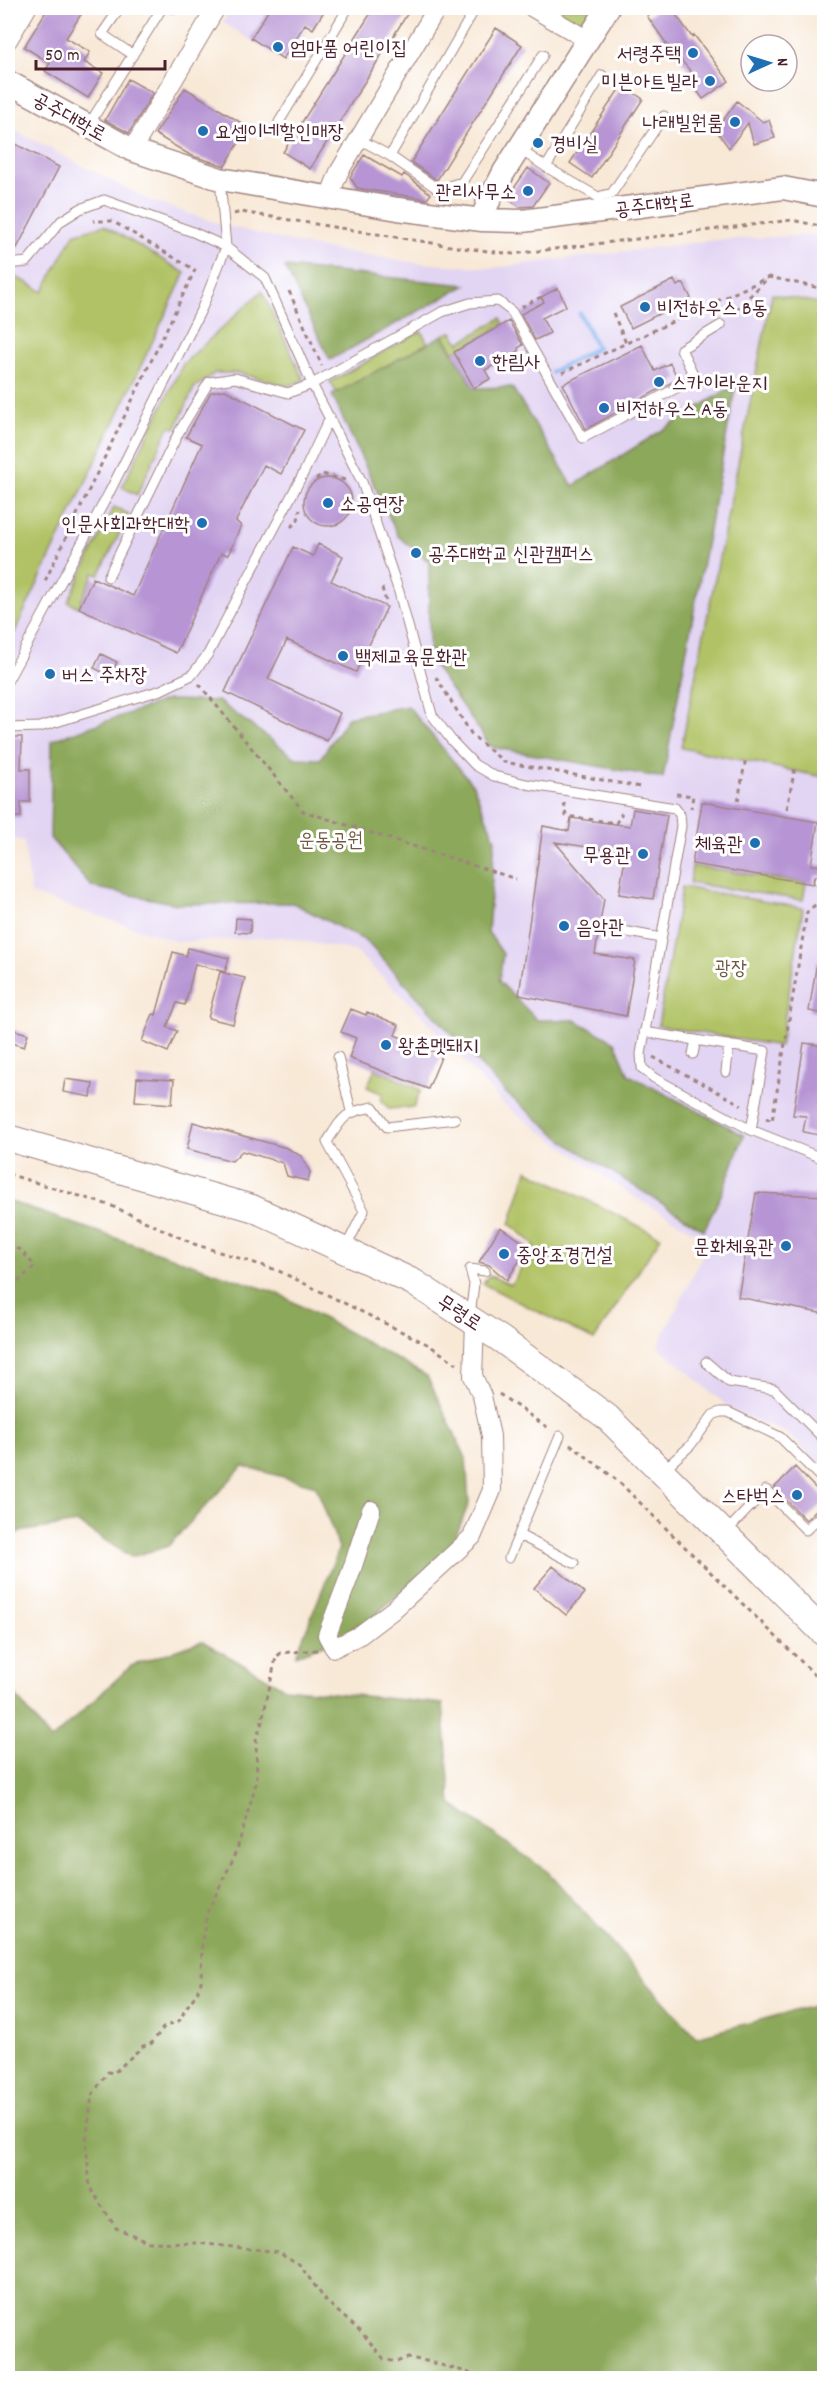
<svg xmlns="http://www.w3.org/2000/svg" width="832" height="2386" font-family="Dekko,'Poor Story',sans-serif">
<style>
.built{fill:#e2d4f3}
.green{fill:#b0c265;stroke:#7d7048;stroke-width:1.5}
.forest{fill:#8ca85a;stroke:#6b6442;stroke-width:1.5}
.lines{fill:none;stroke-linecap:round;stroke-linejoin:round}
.stream{stroke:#82b1ec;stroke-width:5}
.building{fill:#b795d4}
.service-casing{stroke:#a18480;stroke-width:11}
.minor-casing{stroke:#a18480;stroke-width:20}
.tertiary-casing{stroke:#a18480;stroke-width:25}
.secondary-casing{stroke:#a18480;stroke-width:28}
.path{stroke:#a18480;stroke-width:3;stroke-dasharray:4.5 4.5;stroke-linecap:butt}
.service{stroke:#fff;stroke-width:9}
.minor{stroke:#fff;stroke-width:18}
.tertiary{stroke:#fff;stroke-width:22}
.secondary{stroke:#fff;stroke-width:26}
.poi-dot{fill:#1f6fb2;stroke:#fff;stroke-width:2}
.labels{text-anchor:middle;stroke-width:6;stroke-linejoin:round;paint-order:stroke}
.poi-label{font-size:20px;fill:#4a1f2b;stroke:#fff;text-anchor:start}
.street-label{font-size:20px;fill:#4a1f2b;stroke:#fff}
.park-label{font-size:20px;fill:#6e583f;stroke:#fff}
</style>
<rect width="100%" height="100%" fill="#fff"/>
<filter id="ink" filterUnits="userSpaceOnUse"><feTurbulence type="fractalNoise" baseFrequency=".0167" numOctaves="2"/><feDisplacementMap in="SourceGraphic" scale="12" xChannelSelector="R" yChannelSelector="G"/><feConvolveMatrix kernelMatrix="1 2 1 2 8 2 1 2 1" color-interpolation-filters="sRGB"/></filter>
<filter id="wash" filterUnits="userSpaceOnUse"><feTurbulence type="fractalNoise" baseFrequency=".008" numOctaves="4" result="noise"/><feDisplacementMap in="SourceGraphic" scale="24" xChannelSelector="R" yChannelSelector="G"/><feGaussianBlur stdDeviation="1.35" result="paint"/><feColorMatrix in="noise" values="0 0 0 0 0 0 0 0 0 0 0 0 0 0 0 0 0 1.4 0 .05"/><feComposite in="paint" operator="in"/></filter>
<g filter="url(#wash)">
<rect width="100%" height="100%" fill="#f8e8d6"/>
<!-- built -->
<path class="built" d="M232,8H272L307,30L286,63L223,22Z
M8,127L149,200L223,225L309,246L416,263L493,268L715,240L811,235L824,239V1469L787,1433L733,1411L658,1346L703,1255L698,1234L628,1193L503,1104L419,1012L355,951L282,937L178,942L31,894L24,841L8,838Z"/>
<!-- green -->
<path class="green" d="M550,8H595L582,28Z
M104,225L185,273L8,646V274L26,282L43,292L74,234Z
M262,291L304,380L288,386L238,373H215L194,388L176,428L169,427L137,495L122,487L183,364Z
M772,294L824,304V777L681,748Z
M501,318L504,324L454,352L443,335L452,332L459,343Z
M421,331L428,343L337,393L330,382Z
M114,507L129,514L99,575L94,573L78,607L68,602Z
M692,866L806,883L803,900L690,883Z
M682,887L803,908L780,1046L658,1026Z
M375,1069L421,1090L414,1107L389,1109L381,1100L383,1094L367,1087Z
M527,1170L661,1237L594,1340L483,1284L489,1275L511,1285L535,1245L510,1224Z"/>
<!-- forest -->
<path class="forest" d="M285,267L466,285L330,360Z
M443,335L474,388L512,387L573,486L736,384L663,778L491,747L429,659V562L398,536L332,395Z
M167,700L218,701L296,758L320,759L348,717L408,706L473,785L495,839L488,932L503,954L499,981L537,1020H575L615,1042L629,1075L744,1135L722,1193L704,1230L569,1145L507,1094L366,941L293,903L177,904L92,887L50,838L52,740Z
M8,1201L279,1294L427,1376L466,1458L469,1503L452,1546L354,1634L296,1655L339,1548L316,1486L243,1466L168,1546L131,1557L78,1523L18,1532L8,1544Z
M202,1641L284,1688L443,1704L451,1804L548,1872L696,2037L824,2003V2378H8V1686L51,1740L131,1666Z"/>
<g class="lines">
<!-- stream -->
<path class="stream" d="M552,372L597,348L580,314"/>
</g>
<g id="blocks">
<!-- building -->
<path class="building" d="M48,8H85L66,38L90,52L84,62L103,73L88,98L45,71L50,63L24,47Z
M270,8H326L313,29L305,24L283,59L251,38Z
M374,8H411L310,169L283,152Z
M660,8H671L692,37L694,35L729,81L703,99L690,81L696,77L668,46L647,16Z
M496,28L522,45L437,180L411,162Z
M128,79L153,93L129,133L105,120Z
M622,85L643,99L592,178L570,163Z
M185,88L248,127L225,166L190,155L155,134Z
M737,101L763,122L769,120L775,138L754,144L748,123L729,148L716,130Z
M8,140L59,167L17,248L8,243Z
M364,155L402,177L404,174L431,194L427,199L357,188L350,177Z
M528,168L549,183L533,206L520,207L507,198Z
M674,280L677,286L683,283L691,298L631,328L620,307Z
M558,288L566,306L542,318L550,333L535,340L521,314L544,302L541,297Z
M509,321L523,345L518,348L519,351L485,370L490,379L474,388L454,352Z
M642,345L655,371L670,363L678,379L586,429L563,384Z
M225,390L304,430L281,474L264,465L236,521L241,526L228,555L221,553L176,653L79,608L93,578L133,596L202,444L186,437L211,392Z
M304 502a24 24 0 1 1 48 0a24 24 0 1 1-48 0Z
M318,544L343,556L331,581L387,607L356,672L287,640L268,679L340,713L327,741L225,692L293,547L313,556Z
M101,654L117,662L110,676L94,668Z
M8,737H22L21,769H30V802H21V817H8Z
M702,802L818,822L811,865L825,866V875L814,876L813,884L692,864Z
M633,809L667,815L653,899L619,894L626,853L555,842L604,899L595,954L635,960L626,1016L519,995L543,826L569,831L571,818L630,826Z
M236,918L251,919L250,933L235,932Z
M188,948L229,958L225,972L195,964L185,1005L177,1003L167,1027L177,1031L168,1052L142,1041L153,1014L156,1015L173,952L186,956Z
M817,962L825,963V1014L809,1011Z
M220,972L245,978L233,1024L208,1018Z
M351,1009L366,1015L367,1012L399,1025L395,1035L442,1055L428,1089L349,1058L356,1038L341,1032Z
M8,1028L28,1034L24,1047L8,1042Z
M804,1043L825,1046V1136L803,1132L806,1116L793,1115Z
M137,1078L174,1080L172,1104L135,1101Z
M65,1079L93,1083L91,1097L63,1092Z
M193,1122L287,1148L301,1156L310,1172L308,1181L287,1176L283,1163L242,1151L232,1161L187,1149Z
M756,1193L825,1196V1314L738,1297Z
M500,1227L529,1246L507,1280L489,1265L479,1262Z
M795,1467L825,1498V1505L819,1507L806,1520L774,1488Z
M553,1566L585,1593L566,1615L534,1588Z"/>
</g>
</g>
<g filter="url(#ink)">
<use href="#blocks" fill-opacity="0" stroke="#a18480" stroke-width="1.5"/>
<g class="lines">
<defs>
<path id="service" d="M120,8L102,34L133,55
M172,8H179
M279,122L348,8
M88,126L162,8
M359,139L390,156L472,14
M519,149L546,167L602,75
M390,156L438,189L462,182L543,55
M546,167L598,197L612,193L664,116
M8,264L27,262L61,221L80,209L104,200L193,232L226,247L265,278L312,384L362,482L399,592L432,715L452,741L475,765L494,776L526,784L675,808L680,815L681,826L641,1054L642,1068L654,1078L751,1130L824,1159
M108,577L179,432L209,382L235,378L288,393L312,384L442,312L470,303L498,301L512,312L583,438L695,378L681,349L721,325
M8,680L109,493L202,308L226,247L220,179
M8,728L40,727L161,690L192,675L208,654L304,472L330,417
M819,881L824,882
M623,931L661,938
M644,1032L765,1051L751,1130
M693,1054L696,1040
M338,1057L351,1111
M726,1072L729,1045
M345,1249L364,1211L327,1142C343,1117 344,1112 373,1107L387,1127L455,1119
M470,1316L474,1284L470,1269L485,1271
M706,1362L729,1382L774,1389L824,1439
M663,1470L690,1446L713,1415L720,1412H728L780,1437L824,1481
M726,1532L766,1490L806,1530L824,1512
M519,1535L574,1563
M509,1558L560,1436"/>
<path id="minor" d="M533,8L588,40
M8,40L27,8
M132,150L216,8
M329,197L339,172L437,8
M371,1510L351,1572L327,1635L334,1648L360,1635L393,1610L472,1537L492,1490L491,1436L482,1396L473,1376L475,1323"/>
<path id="tertiary" d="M8,82L132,150L220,179L398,209L482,220L522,221L783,188L824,196
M482,220L487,205L504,172L608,8"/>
<path id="secondary" d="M8,1138L252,1208L413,1282L502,1340L607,1417L824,1633"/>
</defs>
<!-- service casing -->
<use href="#service" class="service-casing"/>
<!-- minor casing -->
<use href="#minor" class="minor-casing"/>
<!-- tertiary casing -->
<use href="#tertiary" class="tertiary-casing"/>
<!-- secondary casing -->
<use href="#secondary" class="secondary-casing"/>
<!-- path -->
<path class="path" d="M234,214L241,212L463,248L513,254L792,220L824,227
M289,291L322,366
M521,307L541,297
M613,313L626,343
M730,316L769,277L824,289
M562,373L769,277
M706,381L717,378
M316,479L322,474L345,480
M291,527L298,520L300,509
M45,581L195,270L112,221H93
M382,588L387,605
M436,677L472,735L504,762L640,787
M199,684L303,811L516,879
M676,794L693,796L691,808
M738,801L746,757
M564,803L566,816L616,823L622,813
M787,809L795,767
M653,1057L742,1105
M766,1118L772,1121L807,912L824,897
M8,1174L112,1206L194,1244L277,1270L429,1345L457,1364
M8,1245L20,1250L35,1266L8,1291
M499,1394L550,1429
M570,1444L618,1481L824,1684
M317,1650L281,1653L276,1657L262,1722L256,1740L257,1780L236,1853L207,1913L202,1941L201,1982L197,1993L186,2008L180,2020L163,2028L152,2043L143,2046L114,2073L108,2072L92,2095L86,2141L90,2188L116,2228L149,2242L197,2243L279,2252L299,2264L326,2301L361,2332L384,2359L396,2362L408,2358L426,2361L467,2372L480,2378"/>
<!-- service -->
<use href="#service" class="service"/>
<!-- minor -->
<use href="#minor" class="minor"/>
<!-- tertiary -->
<use href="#tertiary" class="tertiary"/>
<!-- secondary -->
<use href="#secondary" class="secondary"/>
</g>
</g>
<!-- markers -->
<g class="poi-dot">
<circle cx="278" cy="47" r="6"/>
<circle cx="693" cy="53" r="6"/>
<circle cx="710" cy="81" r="6"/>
<circle cx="735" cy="122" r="6"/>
<circle cx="203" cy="131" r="6"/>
<circle cx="538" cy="143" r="6"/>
<circle cx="528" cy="191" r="6"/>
<circle cx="645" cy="307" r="6"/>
<circle cx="480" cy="361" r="6"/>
<circle cx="659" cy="382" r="6"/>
<circle cx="604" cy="408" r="6"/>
<circle cx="328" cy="503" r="6"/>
<circle cx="202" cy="523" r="6"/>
<circle cx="416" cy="553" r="6"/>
<circle cx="343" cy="656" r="6"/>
<circle cx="50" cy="674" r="6"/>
<circle cx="755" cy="843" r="6"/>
<circle cx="643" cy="854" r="6"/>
<circle cx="564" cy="926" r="6"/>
<circle cx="386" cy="1045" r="6"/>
<circle cx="786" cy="1246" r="6"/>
<circle cx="504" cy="1254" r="6"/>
<circle cx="797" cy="1495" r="6"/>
</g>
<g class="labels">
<!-- poi labels -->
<g class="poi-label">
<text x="290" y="54">엄마품 어린이집</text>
<text x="681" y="60" text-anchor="end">서령주택</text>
<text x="698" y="88" text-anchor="end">미븐아트빌라</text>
<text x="723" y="129" text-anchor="end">나래빌원룸</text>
<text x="215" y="138">요셉이네할인매장</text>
<text x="550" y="150">경비실</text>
<text x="516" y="198" text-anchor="end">관리사무소</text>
<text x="657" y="314">비전하우스 B동</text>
<text x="492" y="368">한림사</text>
<text x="671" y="389">스카이라운지</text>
<text x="616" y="415">비전하우스 A동</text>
<text x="340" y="510">소공연장</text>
<text x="190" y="530" text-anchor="end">인문사회과학대학</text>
<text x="428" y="560">공주대학교 신관캠퍼스</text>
<text x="355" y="663">백제교육문화관</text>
<text x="62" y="681">버스 주차장</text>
<text x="743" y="850" text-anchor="end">체육관</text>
<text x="631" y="861" text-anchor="end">무용관</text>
<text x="576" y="933">음악관</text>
<text x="398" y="1052">왕촌멧돼지</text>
<text x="774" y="1253" text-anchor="end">문화체육관</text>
<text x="516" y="1261">중앙조경건설</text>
<text x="785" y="1502" text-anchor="end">스타벅스</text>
</g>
<!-- street labels -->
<g class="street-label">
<text transform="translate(70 116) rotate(29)" y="7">공주대학로</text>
<text transform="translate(654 204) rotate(-7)" y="7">공주대학로</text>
<text transform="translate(460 1312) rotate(33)" y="7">무령로</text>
</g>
<!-- park labels -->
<g class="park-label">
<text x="331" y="846">운동공원</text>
<text x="731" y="974">광장</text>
</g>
</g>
<!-- margin -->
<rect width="832" height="2386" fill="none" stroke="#fff" stroke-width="30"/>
<!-- north arrow -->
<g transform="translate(769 63) rotate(86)"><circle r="28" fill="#ffffff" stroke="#b7a5aa" stroke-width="1.5"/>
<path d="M0-4.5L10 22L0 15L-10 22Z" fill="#1f6fb2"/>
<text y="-9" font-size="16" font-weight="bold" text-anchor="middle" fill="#4a1f2b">N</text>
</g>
<!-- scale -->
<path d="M36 60v9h129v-9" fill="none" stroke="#4a1f2b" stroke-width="3"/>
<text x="45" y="60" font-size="18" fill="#4a1f2b" stroke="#ffffff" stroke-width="4.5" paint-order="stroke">50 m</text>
</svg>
